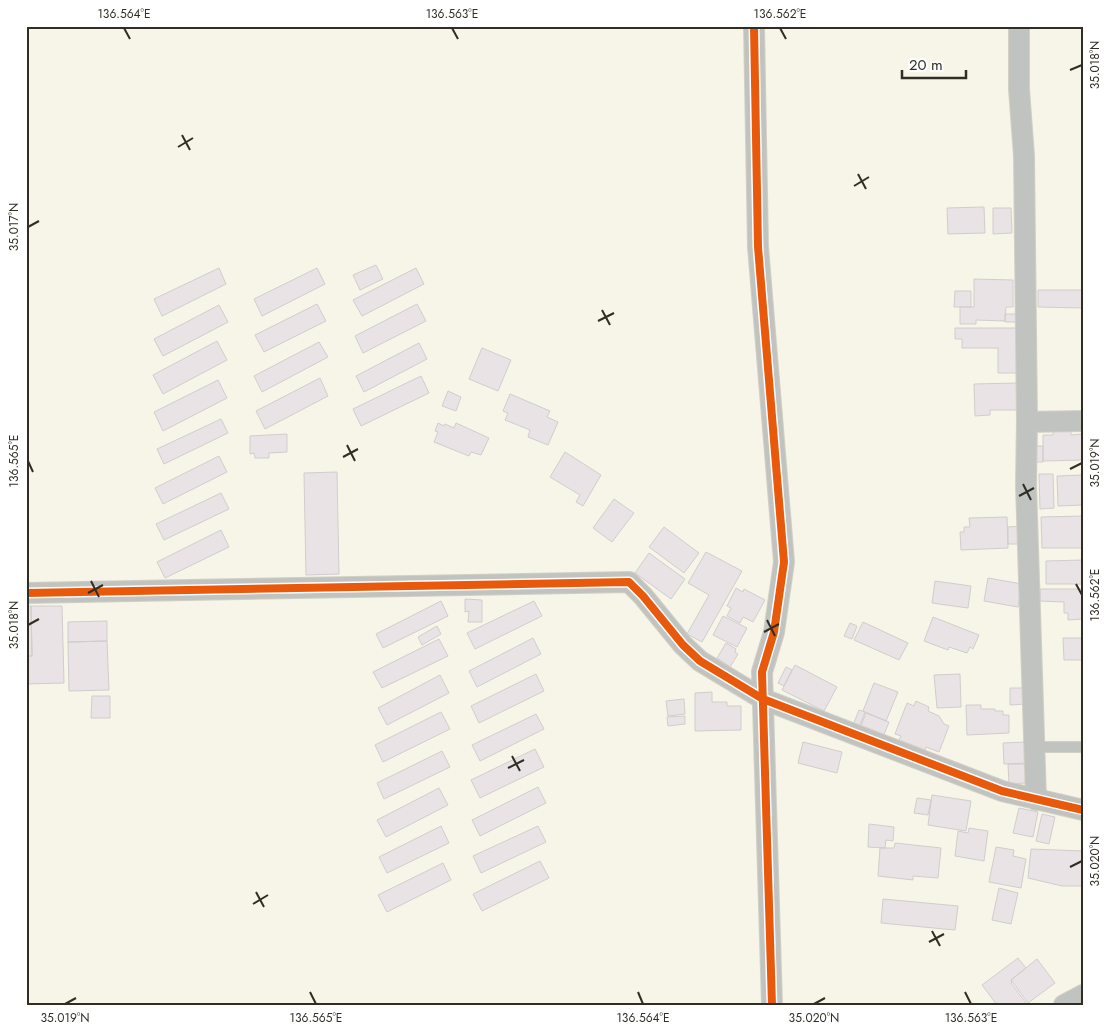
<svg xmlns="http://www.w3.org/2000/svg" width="1109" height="1031" font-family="Jost,sans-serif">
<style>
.building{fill:#e9e3e6;stroke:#d0cdcc}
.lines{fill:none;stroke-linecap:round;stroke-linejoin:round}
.service-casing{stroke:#d2d0c6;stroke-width:12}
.minor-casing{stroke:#d2d0c6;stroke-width:22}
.service{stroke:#c0c3bf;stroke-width:10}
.minor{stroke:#c0c3bf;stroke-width:20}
.cycleway-casing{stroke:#fff;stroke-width:11}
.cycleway{stroke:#e8590c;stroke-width:8}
.ticks{fill:none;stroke:#302e24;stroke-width:2}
.neatline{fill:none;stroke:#302e24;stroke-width:2}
.ticks-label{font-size:12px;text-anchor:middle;fill:#302e24}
</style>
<rect width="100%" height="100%" fill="#f7f5e7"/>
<!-- building -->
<path class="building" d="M984,207L985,233L948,234L947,208Z
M993,208H1011L1012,233L993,234Z
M376,265L383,279L360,290L353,275Z
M219,268L226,284L162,316L154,299Z
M317,268L325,284L262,316L254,299Z
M416,268L424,284L362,316L353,300Z
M974,279L1013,280V307H1006L1005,321L976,320V324H960V307H974Z
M1038,290H1083V308L1038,307Z
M955,291H971V307H954Z
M317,304L326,321L264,352L255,335Z
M417,304L426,321L363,353L355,336Z
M219,305L228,322L163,356L154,339Z
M1005,314H1017L1016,322H1005Z
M955,328H1016L1017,373H998V348H962V339H955Z
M217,341L227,360L163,394L153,375Z
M319,342L328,357L262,392L254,376Z
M419,343L427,359L364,392L356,376Z
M482,348L511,360L498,391L469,379Z
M421,376L429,393L361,426L353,409Z
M320,378L328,396L265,429L256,411Z
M218,380L227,398L163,431L154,412Z
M1018,383V410H990V415L975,416L974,384Z
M448,391L461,397L456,411L442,406Z
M510,394L550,411L547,417L558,422L548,445L528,437L530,430L505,420L508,413L503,411Z
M221,419L228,433L164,464L157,449Z
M438,423L444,426L445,424L454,428L456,423L489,438L481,455L471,452L469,456L434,442L438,432L435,431Z
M1053,428H1071V435L1083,434V460L1043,461V435H1053Z
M287,434V452L269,453V458H255L254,453L250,454V436Z
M1035,446H1043V462H1035Z
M565,452L601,475L583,506L576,502L580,495L550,477Z
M219,456L227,472L163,504L155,488Z
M337,472L339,574L306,575L304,473Z
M1039,474H1053L1054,508L1040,509Z
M1083,475V505L1058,506L1057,476Z
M221,493L229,509L164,540L156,524Z
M614,499L634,513L612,542L593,528Z
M1083,516V548H1042L1041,517Z
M1007,517L1008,548L961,550L960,532H964V527H970L969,518Z
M1022,526V544H1008V527Z
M664,527L699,553L684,573L649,547Z
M221,530L229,547L165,578L157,562Z
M706,552L742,571L702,642L687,634L709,595L688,583Z
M649,553L685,579L671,599L635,573Z
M1083,560V584H1046V561Z
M988,578L1022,584L1018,607L984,601Z
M935,581L971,586L968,608L932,603Z
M736,588L743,592L744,589L765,600L753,622L743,617L740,623L727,616L731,608L727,606Z
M1040,589H1083V619L1068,620V613H1064V602L1040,601Z
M465,599L482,600V622H468L469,611L465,612Z
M441,601L448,616L383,648L376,634Z
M534,601L542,616L475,649L467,633Z
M26,606H31L32,656H26Z
M31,606H62L64,683L26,684V656H32Z
M723,616L747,628L737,647L713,635Z
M933,617L979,635L973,649L970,647L967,653L949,647L948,650L924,641Z
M107,621V641L68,642V622Z
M863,622L908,643L899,660L854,640Z
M850,623L857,626L852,639L844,636Z
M437,626L441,634L422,645L418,637Z
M533,638L541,654L477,687L469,671Z
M1063,638H1083V660H1064Z
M439,639L448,656L382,688L373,672Z
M107,641L109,690L69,691L68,642Z
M726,643L736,649L735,652L738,654L730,667L717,658Z
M795,665L837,687L824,711L782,690Z
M786,667L792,670L784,686L778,683Z
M536,674L544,691L479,723L471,706Z
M960,674L961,707L937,708L934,675Z
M440,675L449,693L387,725L378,708Z
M874,683L898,692L886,721L863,711Z
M1010,688H1025V704L1010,705Z
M712,692V702H727V706H741V730L695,731V693Z
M92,696H110V718H91Z
M684,699L685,714L668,716L666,701Z
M916,701L929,707L928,711L939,716L944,724L949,726L939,752L926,747L925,750L899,740L901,736L895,734L907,703L914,706Z
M966,705H981V709H995V711H1003V715H1009V733L967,735Z
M859,710L865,712L859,728L853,725Z
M441,712L450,729L383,762L375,745Z
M866,713L889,722L883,737L860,728Z
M536,714L544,729L480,761L472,745Z
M685,716V724L668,726L667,717Z
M803,742L842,752L837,773L798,763Z
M1027,742V763L1004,764L1003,743Z
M535,749L544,767L480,798L471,780Z
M442,751L450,767L384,799L377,783Z
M1008,764H1025L1026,783L1009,784Z
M538,787L546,803L480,836L472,820Z
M439,788L448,805L386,837L377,820Z
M932,795L971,801L966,831L928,825Z
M917,798L931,800L928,815L914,813Z
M1019,808L1038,812L1033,837L1013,833Z
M1042,814L1055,817L1049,844L1036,841Z
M869,824L894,827L893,841L886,840L885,848L868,847Z
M441,826L449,843L387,873L379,857Z
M538,826L546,842L481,873L473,856Z
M969,828L988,831L984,861L955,856L958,831L968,833Z
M895,843L941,848L938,878L913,876V880L878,876L880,848H894Z
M996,847L1014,850L1013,856L1026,859L1021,888L989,882Z
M1031,849L1083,851V886H1062L1028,878Z
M540,861L549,878L482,911L473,894Z
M443,863L451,880L387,912L378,895Z
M999,888L1018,893L1011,924L992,920Z
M883,899L958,906L955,930L881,923Z
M1018,958L1026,968L1011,980L1012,982L1011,983L1026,1003L1023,1005H997L982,985Z
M1037,959L1055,983L1028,1003L1011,980Z"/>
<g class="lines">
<defs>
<path id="service" d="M1034,747H1083"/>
<path id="minor" d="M754,26L758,247L784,562L774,632L762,672L772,1005
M1019,26V89L1024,156L1027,422L1026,485L1036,800
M1027,422L1083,421
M26,593L629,582L643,596L683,645L700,661L763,699L1002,791L1083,810
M1064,1005L1083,995"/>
</defs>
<!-- service casing -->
<use href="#service" class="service-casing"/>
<!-- minor casing -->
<use href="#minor" class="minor-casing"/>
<!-- service -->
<use href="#service" class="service"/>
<!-- minor -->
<use href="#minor" class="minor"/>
<defs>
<path id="cycleway" d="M754,26L758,247L784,562L774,632L762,672L772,1005
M26,593L629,582L643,596L683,645L700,661L763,699L1002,791L1083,810"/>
</defs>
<!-- cycleway casing -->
<use href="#cycleway" class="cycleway-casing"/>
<!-- cycleway -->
<use href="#cycleway" class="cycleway"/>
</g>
<!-- ticks -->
<path class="ticks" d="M124,28L130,39M452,28L458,39M780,28L786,39M1070,70L1082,65M182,135L190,150M178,147L193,138M858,174L866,189M854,186L869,177M28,227L39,221M602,310L610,325M598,321L614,313M347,445L355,461M343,457L358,449M28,461L33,472M1070,469L1082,463M1023,484L1031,500M1019,496L1034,488M91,581L99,597M1076,584L1082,595M88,593L103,585M767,620L775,636M28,625L39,619M764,632L779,624M512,756L520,771M508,768L524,760M1070,867L1082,861M256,892L264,907M253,904L268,895M932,931L940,946M929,942L944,934M310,992L316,1004M638,992L643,1004M965,992L971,1004M65,1004L76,998M814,1004L825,998"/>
<!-- border -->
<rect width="1109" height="1031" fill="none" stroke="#ffffff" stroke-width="55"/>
<!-- scale -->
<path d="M902 70v8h64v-8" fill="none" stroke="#302e24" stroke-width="2.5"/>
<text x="909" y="70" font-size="15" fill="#302e24" stroke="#ffffff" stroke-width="4" paint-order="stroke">20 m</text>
<rect x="28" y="28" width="1054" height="976" class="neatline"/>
<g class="ticks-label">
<text x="124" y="18">136.564°E</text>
<text x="452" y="18">136.563°E</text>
<text x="780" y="18">136.562°E</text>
<text transform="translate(1095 65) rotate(-90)" y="4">35.018°N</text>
<text transform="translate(14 227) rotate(-90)" y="4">35.017°N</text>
<text transform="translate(14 461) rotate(-90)" y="4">136.565°E</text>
<text transform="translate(1095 463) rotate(-90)" y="4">35.019°N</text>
<text transform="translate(1095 595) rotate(-90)" y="4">136.562°E</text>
<text transform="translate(14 625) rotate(-90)" y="4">35.018°N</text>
<text transform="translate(1095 861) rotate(-90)" y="4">35.020°N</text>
<text x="65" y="1022">35.019°N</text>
<text x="316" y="1022">136.565°E</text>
<text x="643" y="1022">136.564°E</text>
<text x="814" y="1022">35.020°N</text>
<text x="971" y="1022">136.563°E</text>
</g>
</svg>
